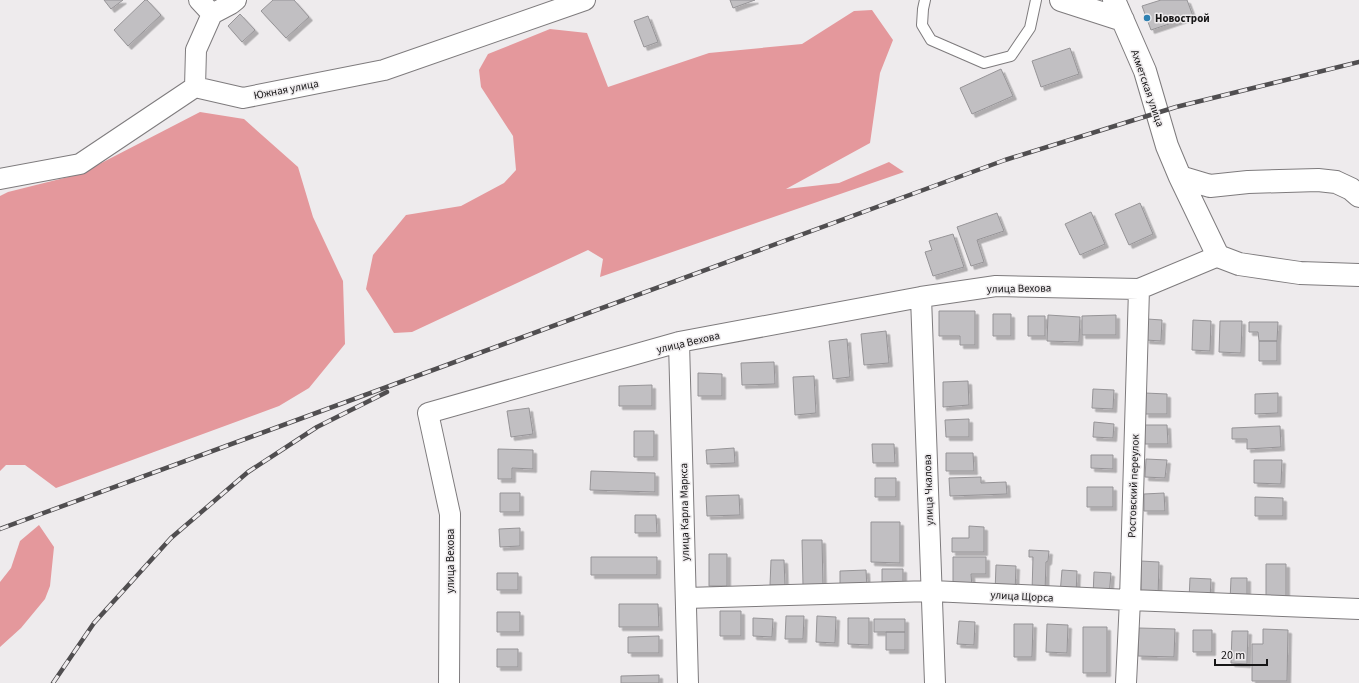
<svg xmlns="http://www.w3.org/2000/svg" width="1359" height="683" font-family="'Source Sans 3',sans-serif">
<style>
.forest{fill:#e4989c}
.building{fill:#c1bfc2;stroke:#969497;filter:url(#shadow)}
.lines{fill:none;stroke-linecap:round;stroke-linejoin:round}
.lane-casing{stroke:#7e7b7d;stroke-width:12}
.street-casing{stroke:#7e7b7d;stroke-width:22}
.secondary-casing{stroke:#7e7b7d;stroke-width:24}
.lane{stroke:#fff;stroke-width:10}
.street{stroke:#fff;stroke-width:20}
.secondary{stroke:#fff;stroke-width:22}
.rail-casing{stroke:#504e50;stroke-width:4.5}
.rail{stroke:#eeebed;stroke-width:3;stroke-dasharray:9;stroke-linecap:butt}
.poi-dot{fill:#2e81b2;stroke:#eeebed;stroke-width:1.5}
.labels{text-anchor:middle;stroke-width:3;stroke-linejoin:round;paint-order:stroke}
.poi-label{font-size:11px;font-weight:bold;fill:#171617;stroke:#eeebed;text-anchor:start}
.street-label{font-size:11px;fill:#171617;stroke:#eeebed}
</style>
<defs>
<filter id="shadow"><feDropShadow dx="3.5" dy="3.5" stdDeviation="0" flood-color="#0004"/></filter>
</defs>
<rect width="100%" height="100%" fill="#eeebed"/>
<!-- forest -->
<path class="forest" d="M872,10L893,40L880,73L870,143L786,189L839,183L889,162L904,172L600,277L603,259L588,250L412,332L394,333L366,289L373,255L406,215L461,206L504,183L516,170L513,136L481,87L479,70L488,54L550,29L587,33L608,87L709,53L802,44L854,11Z
M200,112L244,119L298,167L313,217L343,281L345,344L309,388L279,406L56,488L25,465H6L0,471V196L8,192L80,174Z
M39,525L54,547L50,586L45,599L21,628L0,647V582L11,568L20,541Z"/>
<!-- building -->
<path class="building" d="M104,0H123L111,9Z
M145,0H147L161,15L128,46L114,30Z
M273,0H294L309,17L286,38L261,11Z
M730,0H755L733,8Z
M1161,0H1187L1193,16L1151,30L1142,6Z
M240,14L255,30L242,42L228,26Z
M648,16L658,42L644,47L634,21Z
M1070,48L1079,74L1041,87L1032,61Z
M1001,69L1013,96L972,114L960,88Z
M1140,203L1153,234L1129,245L1115,214Z
M1091,212L1105,244L1080,255L1065,224Z
M997,213L1004,231L977,240L984,262L971,266L957,227Z
M953,234L964,267L933,276L925,252L932,250L929,241Z
M939,311H975V345H960V336H939Z
M993,314H1011V336H993Z
M1048,315L1080,317L1079,342L1047,341Z
M1116,315V335H1082V316Z
M1028,316H1045V336H1028Z
M1147,319L1162,320L1161,341L1146,340Z
M1193,320L1211,321L1210,351L1192,350Z
M1220,321H1242L1241,353L1219,352Z
M1249,322H1278L1277,341H1259L1258,332H1249Z
M886,331L889,363L864,365L861,334Z
M847,339L850,377L833,379L829,341Z
M1259,341H1277V361H1259Z
M774,362L775,384L742,385L741,363Z
M698,373L722,374V396H698Z
M814,376L816,413L795,415L793,377Z
M968,381L969,405L943,407V382Z
M652,385V406H619V386Z
M1093,389L1114,390L1113,409L1092,408Z
M1145,393L1167,394V414H1145Z
M1278,393V413L1255,414V394Z
M529,408L533,434L511,437L507,411Z
M969,419V437H946L945,420Z
M1094,422L1114,424L1113,438L1093,437Z
M1144,425H1167L1168,444H1145Z
M1280,426L1281,447L1247,449V439H1232V428Z
M634,431H654V457H634Z
M872,444H894L895,463H873Z
M734,448L735,463L707,464L706,450Z
M498,449L533,450V469L512,468V479H498Z
M946,453H973L974,471H946Z
M1091,455H1113V469L1091,468Z
M1146,459L1167,460L1165,478L1145,477Z
M1254,460H1282L1281,484L1254,483Z
M591,471L655,473V492L590,490Z
M981,477V483L1006,482L1007,494L950,496L949,478Z
M875,478H896V497H875Z
M1087,487H1113V507H1087Z
M500,493H520V512H500Z
M1164,493L1165,511H1144V494Z
M739,495L740,515L707,516L706,496Z
M1255,497L1283,498V516H1255Z
M635,515H656L657,533H635Z
M871,522H900V563L871,562Z
M969,526L984,527V552H952V538H969Z
M520,528V546L500,547L499,529Z
M802,540H822L823,585L803,586Z
M1029,550L1049,551L1048,561L1046,562L1045,592H1032L1033,557H1029Z
M709,554H727V586H709Z
M591,557H657V575H591Z
M953,557H986V574H971L972,587H953Z
M771,560H784L785,585H770Z
M1141,561L1159,562L1158,598H1141Z
M1266,564H1286V599H1266Z
M996,565L1016,566L1015,593L995,592Z
M882,569H903V588H882Z
M866,570L867,588H840V571Z
M1062,570L1077,571L1076,595L1060,594Z
M1094,572L1111,573L1109,596H1093Z
M497,573H518V590H497Z
M1190,578L1211,579L1210,600L1189,599Z
M1231,578H1247V601H1230Z
M619,604H658L659,627H619Z
M720,611H741V636H720Z
M497,612H520V632H497Z
M786,616H804L803,639H785Z
M817,616L836,617L835,643L816,642Z
M753,618L773,619L772,637L753,636Z
M848,618H869V645L848,644Z
M874,619H905V632H874Z
M959,621L975,622L974,645L957,644Z
M1014,624H1033L1032,657H1014Z
M1047,624L1068,625L1067,653L1046,652Z
M1083,627H1107V673H1083Z
M1139,628L1175,629L1174,657L1138,656Z
M1263,629L1288,630L1287,681H1252V644H1263Z
M1193,630H1212V652H1193Z
M1232,631H1248L1247,664L1231,663Z
M886,632H905V650H886Z
M659,636V653H628V637Z
M497,649H518V667H497Z
M659,675V683H621V676Z"/>
<g class="lines">
<defs>
<path id="lane" d="M925,0L923,9L922,25L931,40L984,63L1011,56L1030,28L1036,0"/>
<path id="street" d="M199,0L212,14
M195,87L196,50L212,14L231,4L236,0
M0,179L80,164L195,87L243,98L384,70L585,0
M921,297L935,683
M679,342L688,683
M686,598L932,591L1130,600L1359,609
M449,683L450,514L428,413L679,342L921,297L996,286L1139,289L1218,256
M1126,683L1130,600L1139,289"/>
<path id="secondary" d="M1061,0L1123,20
M1114,0L1145,71L1167,146L1180,177L1218,256L1239,264L1300,273L1359,275
M1180,177L1210,186L1248,182L1318,180L1336,182L1351,189L1359,196"/>
</defs>
<!-- lane casing -->
<use href="#lane" class="lane-casing"/>
<!-- street casing -->
<use href="#street" class="street-casing"/>
<!-- secondary casing -->
<use href="#secondary" class="secondary-casing"/>
<!-- lane -->
<use href="#lane" class="lane"/>
<!-- street -->
<use href="#street" class="street"/>
<!-- secondary -->
<use href="#secondary" class="secondary"/>
<defs>
<path id="rail" d="M0,529L1005,160L1176,107L1359,62
M53,683L94,623L171,538L248,472L317,427L387,392"/>
</defs>
<!-- rail casing -->
<use href="#rail" class="rail-casing"/>
<!-- rail -->
<use href="#rail" class="rail"/>
</g>
<!-- markers -->
<circle class="poi-dot" cx="1147" cy="18" r="4"/>
<g class="labels">
<!-- poi labels -->
<g class="poi-label">
<text x="1155" y="22">Новострой</text>
</g>
<!-- street labels -->
<g class="street-label">
<text transform="translate(1148 88) rotate(71)" y="4">Ахметская улица</text>
<text transform="translate(286 89) rotate(-11)" y="4">Южная улица</text>
<text transform="translate(1019 288) rotate(-1)" y="4">улица Вехова</text>
<text transform="translate(688 342) rotate(-13)" y="4">улица Вехова</text>
<text transform="translate(1133 486) rotate(-88)" y="4">Ростовский переулок</text>
<text transform="translate(928 490) rotate(-92)" y="4">улица Чкалова</text>
<text transform="translate(684 512) rotate(-91)" y="4">улица Карла Маркса</text>
<text transform="translate(450 561) rotate(-90)" y="4">улица Вехова</text>
<text transform="translate(1022 596) rotate(3)" y="4">улица Щорса</text>
</g>
</g>
<!-- scale -->
<path d="M1215 659v6h52v-6" fill="none" stroke="#171617" stroke-width="2"/>
<text x="1221" y="659" font-size="12" fill="#171617" stroke="#eeebed" stroke-width="3" paint-order="stroke">20 m</text>
</svg>
